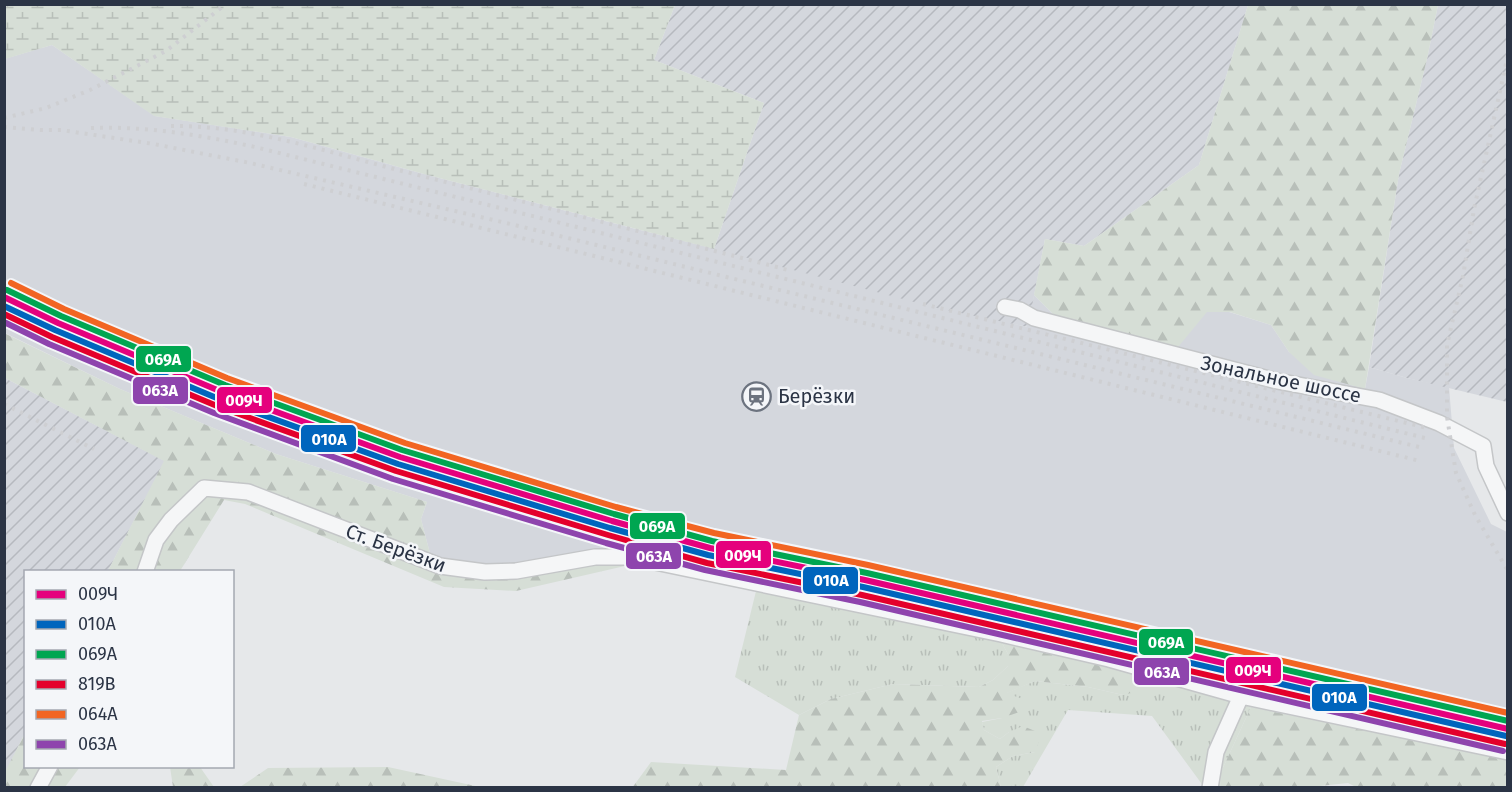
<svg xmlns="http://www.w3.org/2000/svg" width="1512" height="792" font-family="'Fira Sans',sans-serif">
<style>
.built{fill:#d4d7dd}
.industrial{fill:url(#industrial-furrows)}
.grass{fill:url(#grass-tufts)}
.forest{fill:url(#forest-firs)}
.wetland{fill:url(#wetland-marsh)}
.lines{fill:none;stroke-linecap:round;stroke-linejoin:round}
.minor-casing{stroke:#c4c6c8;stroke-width:18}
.minor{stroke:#f5f6f7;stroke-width:15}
.rail{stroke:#cecfd2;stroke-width:4;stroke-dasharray:3 6;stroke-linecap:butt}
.rail-1-casing{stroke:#f4f6f9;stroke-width:10}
.rail-2-casing{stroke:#f4f6f9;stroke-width:10}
.rail-3-casing{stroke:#f4f6f9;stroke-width:10}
.rail-4-casing{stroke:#f4f6f9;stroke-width:10}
.rail-5-casing{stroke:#f4f6f9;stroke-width:10}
.rail-6-casing{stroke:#f4f6f9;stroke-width:10}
.rail-1{stroke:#e5007d;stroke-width:6}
.rail-2{stroke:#0065bd;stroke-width:6}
.rail-3{stroke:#00a651;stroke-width:6}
.rail-4{stroke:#e4002b;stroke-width:6}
.rail-5{stroke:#f26522;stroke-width:6}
.rail-6{stroke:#8e44ad;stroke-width:6}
.labels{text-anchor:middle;stroke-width:5;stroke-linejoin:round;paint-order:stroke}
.street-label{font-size:20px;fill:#2b3445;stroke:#f4f6f9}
.poi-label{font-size:20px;fill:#2b3445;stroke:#f4f6f9;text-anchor:start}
.line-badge{stroke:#f4f6f9;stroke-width:2}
.badge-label{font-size:16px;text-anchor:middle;font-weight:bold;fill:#fff}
</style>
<defs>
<pattern id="industrial-furrows" width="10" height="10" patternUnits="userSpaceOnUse" patternTransform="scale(1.5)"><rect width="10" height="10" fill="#d4d7dd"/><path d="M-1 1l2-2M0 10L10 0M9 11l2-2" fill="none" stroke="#b6b9bf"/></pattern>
<pattern id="grass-tufts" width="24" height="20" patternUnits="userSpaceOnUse" patternTransform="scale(1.5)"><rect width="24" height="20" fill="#d6ded6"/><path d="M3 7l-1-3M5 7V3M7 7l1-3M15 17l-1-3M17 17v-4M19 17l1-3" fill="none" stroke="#b8bfb9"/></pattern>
<pattern id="forest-firs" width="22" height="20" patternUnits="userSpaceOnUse" patternTransform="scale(1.5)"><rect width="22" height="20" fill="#d6ded6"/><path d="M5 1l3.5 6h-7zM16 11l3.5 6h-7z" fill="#b8bfb9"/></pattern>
<pattern id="wetland-marsh" width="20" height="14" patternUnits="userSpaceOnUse" patternTransform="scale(1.5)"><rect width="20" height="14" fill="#d6ded6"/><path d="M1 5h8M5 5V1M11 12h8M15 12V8" fill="none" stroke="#b8bfb9"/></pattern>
</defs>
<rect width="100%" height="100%" fill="#e6e8ea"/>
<!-- built -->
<path class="built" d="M52,45L155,116L291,137L424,174L632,228L1027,327L1034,295L1057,318L1207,312H1229L1271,325L1289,352L1365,389L1369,367L1407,378L1449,387L1454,448L1491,524L1507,532V760L1251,707L1141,675L757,587L638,563L434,569L421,519L427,502L276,454L120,389L5,333L4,59Z"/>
<!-- industrial -->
<path class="industrial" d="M675,5H1248L1199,165L1084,246L1045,239L1028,327L937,308L714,249L764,103L654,60Z
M1438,5H1507V402L1407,378L1369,367L1399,174L1427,59Z
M5,378L165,461L108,571L26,572L25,733L5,774Z"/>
<!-- grass -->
<path class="grass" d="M757,587L1002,643L1008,654V666L993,680L979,687L893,684L831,699L799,715L735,677Z
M1141,675L1251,707L1221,772L1220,787H1204L1152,716L1068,710L1023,787H1001L996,767L1013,756L1035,752L1009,732L1000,739L984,730L982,722L1002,718L1006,693L1035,681L1088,687L1123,695Z"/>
<!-- forest -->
<path class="forest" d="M1248,5H1438L1427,59L1399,174L1365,389L1314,375L1289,352L1271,325L1230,312H1207L1178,347L1057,318L1034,295L1045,239L1084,246L1199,165Z
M4,333L120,389L276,454L427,502L421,519L434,569L595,560L638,563L516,591L444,587L245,504L224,500L180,571H108L164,461L5,378Z
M1002,643L1141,675L1143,690L1123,695L1088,687L1035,681L1007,693L1022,699L1025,710L1002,718L982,721L984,730L1000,739L1009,732L1023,726L1042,734L1035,752L1013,756L996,767L1001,787L632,788L651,762L786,770L799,715L831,699L893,684L979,687L993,680L1008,666V654Z
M1251,707L1507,760V787L1358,788L1348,783L1301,788L1220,787L1221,772Z
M25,733L26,766L80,767L65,787H5L4,774Z
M170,767H200L214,787H173Z
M388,767L480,787H240L268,768Z"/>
<!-- wetland -->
<path class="wetland" d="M5,4L675,5L654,60L764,103L714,249L424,174L291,137L154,116L52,45L5,59Z"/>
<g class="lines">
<defs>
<path id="minor" d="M1005,307L1020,310L1034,318L1277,381L1379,400L1439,423L1483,446L1486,466L1508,513
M145,572L156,540L171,520L204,488L248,492L440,566L485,572L516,571L595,557H631L1001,634L1109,659L1241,696L1508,752
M38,788L50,766
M1210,788L1216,752L1241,696"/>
</defs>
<!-- minor casing -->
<use href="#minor" class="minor-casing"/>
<!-- minor -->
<use href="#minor" class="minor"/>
<!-- rail -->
<path class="rail" d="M1508,55L1474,209L1463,276L1447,345V417L1456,473L1475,515L1508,571
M4,118L46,108L90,90L166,51L226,4
M171,126C247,125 324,151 398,170C530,203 661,237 792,271
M4,127L40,130H61L154,144L250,163L519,226L1423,448
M91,128C146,126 201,135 255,147L1425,438
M304,184L1420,461
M4,289L60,315L224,383L400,448L476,473L711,537L1508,721
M923,304L1427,428
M4,308C199,400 402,475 610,530C721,560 835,582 947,608C1134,651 1320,694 1508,735
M4,404L94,449"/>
<defs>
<path id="rail-1" d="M4,297L58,323L222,392L400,457L612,521L710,548L865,580L1508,729"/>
<path id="rail-2" d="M4,306L55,330L219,399L398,464L610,528L708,555L863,587L1506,736"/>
<path id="rail-3" d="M7,290L61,316L225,385L402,450L614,514L712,541L867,573L1508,721"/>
<path id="rail-4" d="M4,314L52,337L217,406L396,471L608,535L707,563L862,595L1505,744"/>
<path id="rail-5" d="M11,283L64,309L227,378L405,443L616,507L714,533L868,565L1508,713"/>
<path id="rail-6" d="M4,322L49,344L214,413L393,479L606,543L705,570L860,602L1503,751"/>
</defs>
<!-- rail-1 casing -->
<use href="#rail-1" class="rail-1-casing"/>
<!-- rail-2 casing -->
<use href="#rail-2" class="rail-2-casing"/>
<!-- rail-3 casing -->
<use href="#rail-3" class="rail-3-casing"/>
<!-- rail-4 casing -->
<use href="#rail-4" class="rail-4-casing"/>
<!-- rail-5 casing -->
<use href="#rail-5" class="rail-5-casing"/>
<!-- rail-6 casing -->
<use href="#rail-6" class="rail-6-casing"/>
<!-- rail-1 -->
<use href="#rail-1" class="rail-1"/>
<!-- rail-2 -->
<use href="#rail-2" class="rail-2"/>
<!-- rail-3 -->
<use href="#rail-3" class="rail-3"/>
<!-- rail-4 -->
<use href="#rail-4" class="rail-4"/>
<!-- rail-5 -->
<use href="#rail-5" class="rail-5"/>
<!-- rail-6 -->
<use href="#rail-6" class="rail-6"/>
</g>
<!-- icons -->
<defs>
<symbol id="station-ring" viewBox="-11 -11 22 22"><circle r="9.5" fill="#f4f6f9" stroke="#6c737f" stroke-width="1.5"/><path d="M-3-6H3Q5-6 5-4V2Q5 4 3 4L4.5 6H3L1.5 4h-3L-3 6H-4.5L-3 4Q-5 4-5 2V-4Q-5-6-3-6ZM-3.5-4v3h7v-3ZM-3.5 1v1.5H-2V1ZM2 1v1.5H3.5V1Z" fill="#6c737f"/></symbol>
</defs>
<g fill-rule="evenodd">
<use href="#station-ring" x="740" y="380" width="33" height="33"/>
</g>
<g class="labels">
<!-- street labels -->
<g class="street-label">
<text transform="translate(1281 379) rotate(12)" y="7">Зональное шоссе</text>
<text transform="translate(396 548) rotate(20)" y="7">Ст. Берёзки</text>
</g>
<!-- poi labels -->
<g class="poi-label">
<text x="778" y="403">Берёзки</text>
</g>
</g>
<g class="line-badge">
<rect x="135" y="345" width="57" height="28" rx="6" fill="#00a651"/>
<rect x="132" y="376" width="57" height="29" rx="6" fill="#8e44ad"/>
<rect x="216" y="386" width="57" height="28" rx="6" fill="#e5007d"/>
<rect x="300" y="424" width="57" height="29" rx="6" fill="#0065bd"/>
<rect x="629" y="512" width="57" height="28" rx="6" fill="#00a651"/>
<rect x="715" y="540" width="57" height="29" rx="6" fill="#e5007d"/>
<rect x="625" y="542" width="57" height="28" rx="6" fill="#8e44ad"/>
<rect x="802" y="566" width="57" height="29" rx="6" fill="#0065bd"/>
<rect x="1138" y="628" width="56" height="28" rx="6" fill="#00a651"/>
<rect x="1225" y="656" width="57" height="28" rx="6" fill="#e5007d"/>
<rect x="1133" y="657" width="57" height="29" rx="6" fill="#8e44ad"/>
<rect x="1311" y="683" width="57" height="29" rx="6" fill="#0065bd"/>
</g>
<g class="badge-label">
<text x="163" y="365">069А</text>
<text x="160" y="396">063А</text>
<text x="244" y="406">009Ч</text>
<text x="329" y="445">010А</text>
<text x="657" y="532">069А</text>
<text x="743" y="561">009Ч</text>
<text x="654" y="562">063А</text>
<text x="831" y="586">010А</text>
<text x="1166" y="648">069А</text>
<text x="1253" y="676">009Ч</text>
<text x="1162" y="678">063А</text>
<text x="1339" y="703">010А</text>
</g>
<!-- border -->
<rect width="1512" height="792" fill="none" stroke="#2b3445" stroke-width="12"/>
<!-- legend -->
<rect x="24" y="570" width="210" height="198" fill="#f4f6f9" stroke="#a4a8b1" stroke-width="1.5"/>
<rect x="36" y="590" width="30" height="9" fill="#e5007d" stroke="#a4a8b1" stroke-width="1.5"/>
<text x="78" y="600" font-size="18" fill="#2b3445">009Ч</text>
<rect x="36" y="620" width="30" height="9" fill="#0065bd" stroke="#a4a8b1" stroke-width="1.5"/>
<text x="78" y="630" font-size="18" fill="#2b3445">010А</text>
<rect x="36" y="650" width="30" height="9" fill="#00a651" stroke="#a4a8b1" stroke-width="1.5"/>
<text x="78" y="660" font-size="18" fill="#2b3445">069А</text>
<rect x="36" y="680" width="30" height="9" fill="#e4002b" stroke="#a4a8b1" stroke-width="1.5"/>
<text x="78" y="690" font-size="18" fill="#2b3445">819В</text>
<rect x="36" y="710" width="30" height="9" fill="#f26522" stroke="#a4a8b1" stroke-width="1.5"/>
<text x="78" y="720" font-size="18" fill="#2b3445">064А</text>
<rect x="36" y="740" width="30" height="9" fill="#8e44ad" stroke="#a4a8b1" stroke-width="1.5"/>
<text x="78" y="750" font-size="18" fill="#2b3445">063А</text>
</svg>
